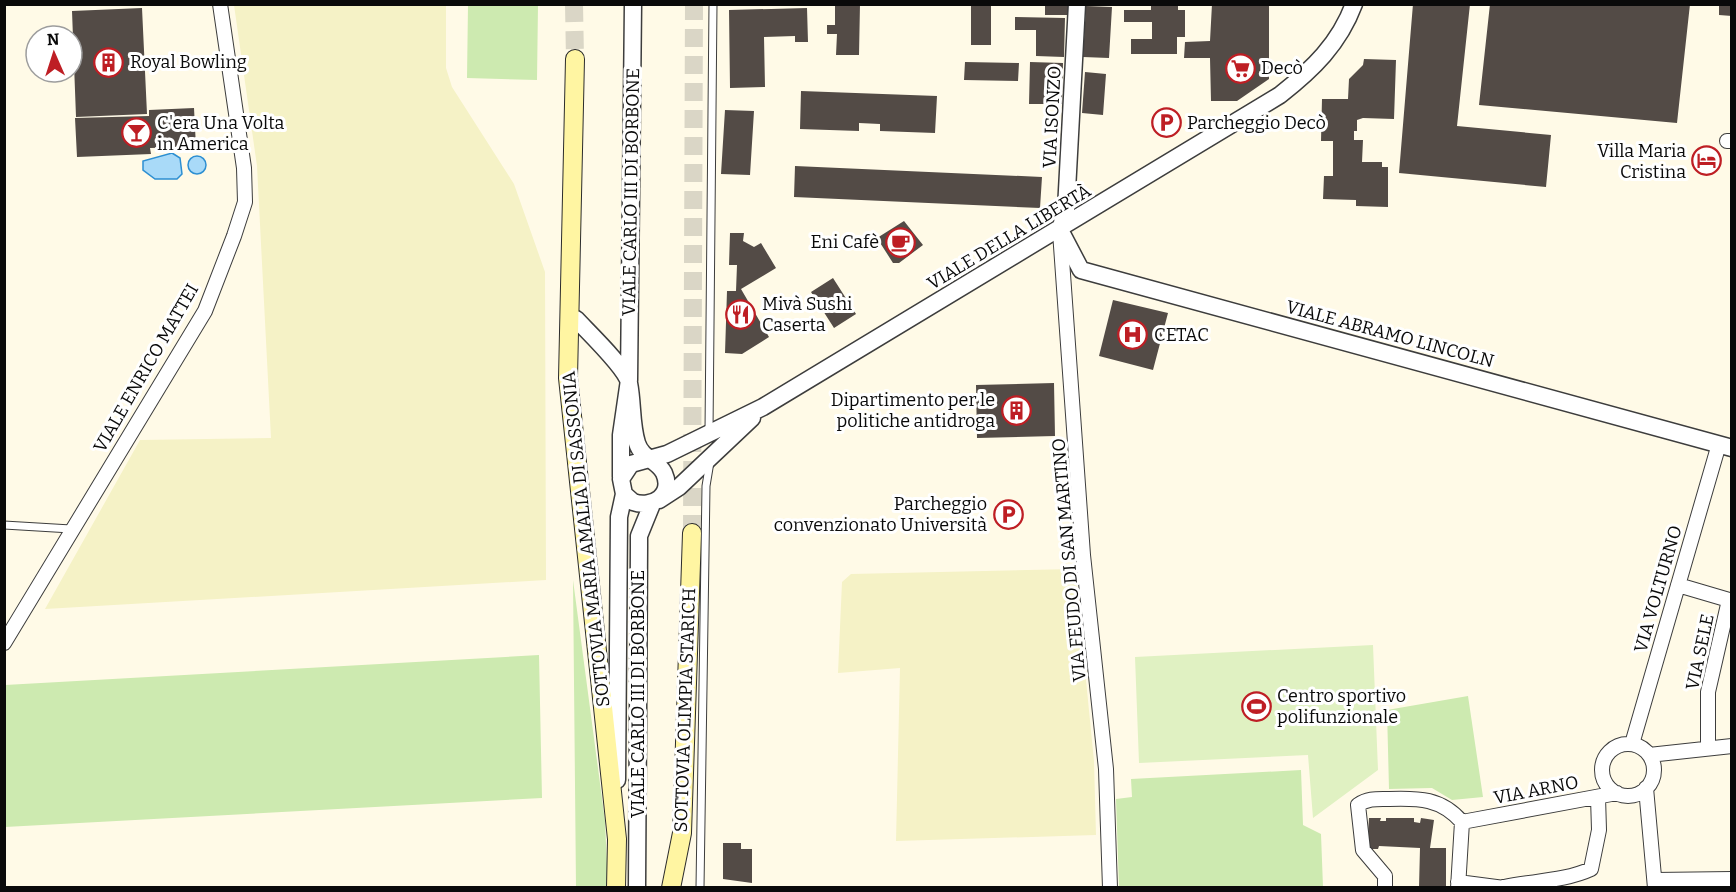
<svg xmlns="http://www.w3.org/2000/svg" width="1736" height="892" font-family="Bitter,serif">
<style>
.farmland{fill:#f5f2c6}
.green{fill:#cdeab0}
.pitch{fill:#e0f1c2}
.water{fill:#a9daf8;stroke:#2d8fd2;stroke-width:1.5}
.building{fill:#534b46}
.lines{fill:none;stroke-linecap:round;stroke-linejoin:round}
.secondary-tunnel{stroke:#dad6c6;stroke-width:18;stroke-dasharray:18 9;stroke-linecap:butt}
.service-casing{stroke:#3d3d3d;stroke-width:9}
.minor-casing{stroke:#3d3d3d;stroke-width:16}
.tertiary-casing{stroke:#3d3d3d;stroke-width:19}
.secondary-casing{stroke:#2c2c2c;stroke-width:20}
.service{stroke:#fff;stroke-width:7}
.minor{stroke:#fff;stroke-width:14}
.tertiary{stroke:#fff;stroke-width:16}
.secondary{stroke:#fff5a2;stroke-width:18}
.labels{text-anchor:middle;stroke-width:6;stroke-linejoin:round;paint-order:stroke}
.poi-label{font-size:18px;fill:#0a0a0a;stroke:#fff;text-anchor:start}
.street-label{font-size:18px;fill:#0a0a0a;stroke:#fff}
</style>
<rect width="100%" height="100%" fill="#fffae7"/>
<!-- farmland -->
<path class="farmland" d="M234,5H446V68L452,87L514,184L545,272L546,580L45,609L140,440L271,438L257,166Z
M1075,569L1094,761L1096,835L896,841L900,668L838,673L842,582L851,574Z"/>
<!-- green -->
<path class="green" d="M468,5H538L537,80L467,78Z
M573,580L605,821L608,887H576Z
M539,655L542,798L5,827V685Z
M1468,696L1483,797L1452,800L1432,788L1389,789L1387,710Z
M1301,770L1303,825L1321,834L1323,887H1119L1116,799L1132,797L1131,779Z"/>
<!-- pitch -->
<path class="pitch" d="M1373,645L1378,770L1313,818L1308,755L1139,763L1135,657Z"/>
<!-- water -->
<path class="water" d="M172,153L180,158L182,174L177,179H155L143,170V161Z
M188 165a9 9 0 1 1 18 0a9 9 0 1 1-18 0Z"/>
<!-- building -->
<path class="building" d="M835,4H860L859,55H836L837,34H827V25H835Z
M1045,4H1069V15H1045Z
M1151,4H1178V10H1185V37H1177V54H1131V39H1152V22H1124V10H1151Z
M1212,4H1269V79L1237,101H1211L1210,58H1184L1185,42L1210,41Z
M1413,4H1470L1457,126L1551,135L1546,187L1399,173Z
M1490,4H1690L1677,123L1479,105Z
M1719,4H1732V16L1719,15Z
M971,5H991V45H971Z
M1086,6L1112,7L1109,58L1083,57Z
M142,8L147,114L76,117L72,11Z
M807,8L808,42H795V36L764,37L765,87L730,88L729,10Z
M1015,17L1065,18L1064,57L1036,56V30H1015Z
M1364,59L1396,60L1394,119L1363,118L1357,120V131H1354V140H1363L1362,162H1382V167H1388V207L1356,206V200L1323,199L1324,176H1333V141H1321L1322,99H1348L1349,79L1363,65Z
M965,62L1019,63L1018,81L964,80Z
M1030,62L1063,63L1062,104H1029Z
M1085,72L1106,74L1103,115L1082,113Z
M801,91L937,96L935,133L880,131V124L859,123V131L800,129Z
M194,108L196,147L150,148L151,154L77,157L75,118L149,116V110Z
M725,110L754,111L750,175L721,174Z
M795,166L1042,177L1040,208L794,197Z
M904,221L923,245L899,263H893L877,238Z
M730,233H744L743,241L754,247L761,243L776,268L741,289L769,337L742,354L725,353L727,291H736L737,265H729Z
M833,278L856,314L834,328L811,292Z
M1113,300L1168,313L1153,370L1099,356Z
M1054,383L1055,436L977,438L976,385Z
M1369,818H1381L1380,821H1386V818H1414V822L1420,823L1421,818L1434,820L1430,848H1446V888H1419L1420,848L1379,846L1378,849H1367Z
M723,843H741V849H752V883L723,879Z"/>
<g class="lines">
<!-- secondary-tunnel -->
<path class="secondary-tunnel" d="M574,4L575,59
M692,533L694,4"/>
<defs>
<path id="service" d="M709,432L713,4
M4,525L71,529
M700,888L706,486L710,462"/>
<path id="minor" d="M1727,141H1732
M1060,232L1083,555L1106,769L1110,888
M1678,585L1729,600L1708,692V747
M4,643L205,311L234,236L245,202L244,168L220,4
M1632,744L1719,444
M1602 770a26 26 0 1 1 52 0a26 26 0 1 1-52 0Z
M1649,755L1732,746
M1646,788L1655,888
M1655,880L1732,879
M1458,882L1504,888
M1504,887C1533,881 1565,881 1591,869L1599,830L1598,797
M1385,888V876L1363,850L1358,805C1368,798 1377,799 1389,799C1419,798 1441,798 1462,822
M1458,888L1462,822L1617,793"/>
<path id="tertiary" d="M1060,230L1081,270L1732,448
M1060,230L1066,209L1077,4
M570,319H576C588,332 626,368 629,383C633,403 631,424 637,443C642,459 658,460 664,473C674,495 652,509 633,502L624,494L621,479L631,464L667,454L763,407L1280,95C1313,69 1339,44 1354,4
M621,477V435L629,380L633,4
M659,500L679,487L752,418
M617,780L619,517L624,494
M637,888L639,546V536L652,504"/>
<path id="secondary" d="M575,59L568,378L617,839L616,888
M671,888L682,833L692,533"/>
</defs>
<!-- service casing -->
<use href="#service" class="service-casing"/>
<!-- minor casing -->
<use href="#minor" class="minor-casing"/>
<!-- tertiary casing -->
<use href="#tertiary" class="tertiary-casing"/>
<!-- secondary casing -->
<use href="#secondary" class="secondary-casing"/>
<!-- service -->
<use href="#service" class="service"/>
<!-- minor -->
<use href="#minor" class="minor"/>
<!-- tertiary -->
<use href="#tertiary" class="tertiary"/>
<!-- secondary -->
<use href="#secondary" class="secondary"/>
</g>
<!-- icons -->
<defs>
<symbol id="building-ring" viewBox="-11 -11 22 22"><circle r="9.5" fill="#fff" stroke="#be1e24" stroke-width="1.5"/><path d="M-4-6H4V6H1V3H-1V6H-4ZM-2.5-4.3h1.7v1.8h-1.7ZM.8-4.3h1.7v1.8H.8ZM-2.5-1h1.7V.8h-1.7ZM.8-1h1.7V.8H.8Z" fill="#be1e24"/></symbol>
<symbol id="supermarket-ring" viewBox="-11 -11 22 22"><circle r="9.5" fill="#fff" stroke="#be1e24" stroke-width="1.5"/><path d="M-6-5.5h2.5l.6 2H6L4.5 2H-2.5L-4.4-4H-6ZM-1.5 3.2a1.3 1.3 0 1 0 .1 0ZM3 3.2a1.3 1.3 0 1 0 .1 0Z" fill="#be1e24"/></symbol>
<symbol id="parking-ring" viewBox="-11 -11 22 22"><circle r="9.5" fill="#fff" stroke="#be1e24" stroke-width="1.5"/><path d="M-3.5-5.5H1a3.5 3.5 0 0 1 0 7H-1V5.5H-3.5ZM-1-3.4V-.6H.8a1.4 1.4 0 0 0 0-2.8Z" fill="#be1e24"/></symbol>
<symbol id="bar-ring" viewBox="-11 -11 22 22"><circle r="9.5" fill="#fff" stroke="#be1e24" stroke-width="1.5"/><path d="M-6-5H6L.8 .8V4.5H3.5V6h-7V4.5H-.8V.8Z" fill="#be1e24"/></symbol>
<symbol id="hotel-ring" viewBox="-11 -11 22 22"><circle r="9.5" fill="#fff" stroke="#be1e24" stroke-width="1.5"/><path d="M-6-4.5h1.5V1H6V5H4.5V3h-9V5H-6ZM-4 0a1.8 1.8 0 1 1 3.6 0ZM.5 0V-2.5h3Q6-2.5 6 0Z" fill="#be1e24"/></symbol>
<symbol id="cafe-ring" viewBox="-11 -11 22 22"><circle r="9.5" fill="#fff" stroke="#be1e24" stroke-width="1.5"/><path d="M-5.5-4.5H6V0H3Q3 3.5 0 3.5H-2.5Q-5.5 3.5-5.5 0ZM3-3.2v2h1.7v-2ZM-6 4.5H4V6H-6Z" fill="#be1e24"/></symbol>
<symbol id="restaurant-ring" viewBox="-11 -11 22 22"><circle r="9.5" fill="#fff" stroke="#be1e24" stroke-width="1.5"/><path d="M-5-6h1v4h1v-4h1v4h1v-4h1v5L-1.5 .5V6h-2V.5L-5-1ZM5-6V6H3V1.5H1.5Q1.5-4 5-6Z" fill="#be1e24"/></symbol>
<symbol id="hospital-ring" viewBox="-11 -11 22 22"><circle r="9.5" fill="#fff" stroke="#be1e24" stroke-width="1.5"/><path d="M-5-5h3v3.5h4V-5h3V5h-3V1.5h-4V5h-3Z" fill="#be1e24"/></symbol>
<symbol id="stadium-ring" viewBox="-11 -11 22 22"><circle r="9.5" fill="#fff" stroke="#be1e24" stroke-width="1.5"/><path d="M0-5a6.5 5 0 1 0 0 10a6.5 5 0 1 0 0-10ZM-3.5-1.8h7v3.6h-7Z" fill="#be1e24"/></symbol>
</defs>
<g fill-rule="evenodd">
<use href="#building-ring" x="92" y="46" width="33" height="33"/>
<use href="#supermarket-ring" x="1224" y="52" width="33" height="33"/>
<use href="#parking-ring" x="1150" y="106" width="33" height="33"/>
<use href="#bar-ring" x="120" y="116" width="33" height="33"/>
<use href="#hotel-ring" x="1690" y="144" width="33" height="33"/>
<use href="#cafe-ring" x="884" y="226" width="33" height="33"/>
<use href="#restaurant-ring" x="724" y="298" width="33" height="33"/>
<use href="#hospital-ring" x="1116" y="318" width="33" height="33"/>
<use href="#building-ring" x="1000" y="394" width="33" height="33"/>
<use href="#parking-ring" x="992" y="498" width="33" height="33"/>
<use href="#stadium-ring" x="1240" y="690" width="33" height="33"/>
</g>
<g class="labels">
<!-- poi labels -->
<g class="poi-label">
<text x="130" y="68">Royal Bowling</text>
<text x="1261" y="74">Decò</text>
<text x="157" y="129">C'era Una Volta<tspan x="157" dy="21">in America</tspan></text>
<text x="1187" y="129">Parcheggio Decò</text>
<text x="1686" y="157" text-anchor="end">Villa Maria<tspan x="1686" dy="21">Cristina</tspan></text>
<text x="879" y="248" text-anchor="end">Eni Cafè</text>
<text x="762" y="310">Mivà Sushi<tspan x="762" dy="21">Caserta</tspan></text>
<text x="1154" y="341">CETAC</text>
<text x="995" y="406" text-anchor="end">Dipartimento per le<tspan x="995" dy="21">politiche antidroga</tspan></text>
<text x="987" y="510" text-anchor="end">Parcheggio<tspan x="987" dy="21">convenzionato Università</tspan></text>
<text x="1277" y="702">Centro sportivo<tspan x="1277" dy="21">polifunzionale</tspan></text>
</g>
<!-- street labels -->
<g class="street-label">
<text transform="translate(1052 117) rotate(-87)" y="6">VIA ISONZO</text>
<text transform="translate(631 192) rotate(-89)" y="6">VIALE CARLO III DI BORBONE</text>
<text transform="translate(1009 237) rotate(-31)" y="6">VIALE DELLA LIBERTÀ</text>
<text transform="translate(1390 334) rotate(15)" y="6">VIALE ABRAMO LINCOLN</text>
<text transform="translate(146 368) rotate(-60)" y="6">VIALE ENRICO MATTEI</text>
<text transform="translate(586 539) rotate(-96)" y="6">SOTTOVIA MARIA AMALIA DI SASSONIA</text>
<text transform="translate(1069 560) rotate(-95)" y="6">VIA FEUDO DI SAN MARTINO</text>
<text transform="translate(1658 589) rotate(-74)" y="6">VIA VOLTURNO</text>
<text transform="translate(1700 652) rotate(-78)" y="6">VIA SELE</text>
<text transform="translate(638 694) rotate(-90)" y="6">VIALE CARLO III DI BORBONE</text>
<text transform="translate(685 710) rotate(-88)" y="6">SOTTOVIA OLIMPIA STARICH</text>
<text transform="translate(1536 790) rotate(-11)" y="6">VIA ARNO</text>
</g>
</g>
<!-- border -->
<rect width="1736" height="892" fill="none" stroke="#0a0a0a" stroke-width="12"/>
<!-- north arrow -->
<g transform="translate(54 54) rotate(357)"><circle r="28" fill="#ffffff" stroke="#9d9d9d" stroke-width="1.5"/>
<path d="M0-4.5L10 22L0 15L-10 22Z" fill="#be1e24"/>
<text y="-9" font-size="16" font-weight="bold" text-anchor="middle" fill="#0a0a0a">N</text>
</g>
</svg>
